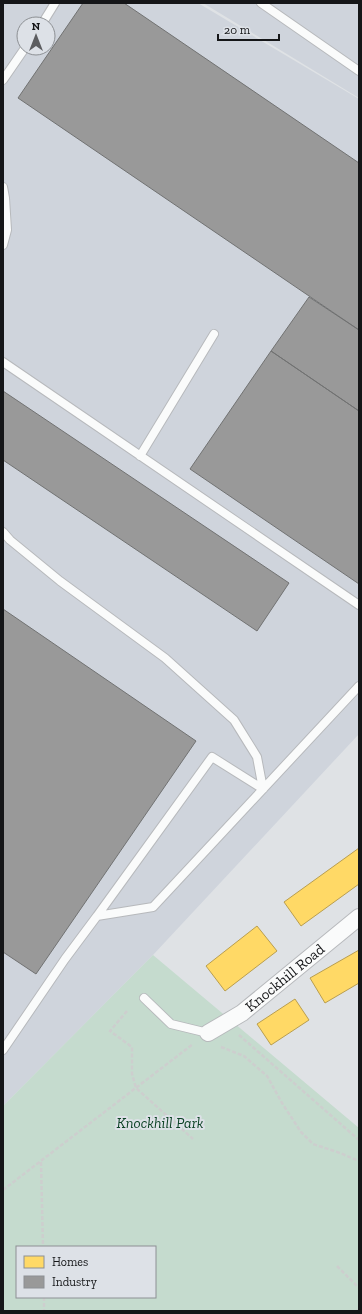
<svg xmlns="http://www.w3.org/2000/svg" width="362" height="1314" font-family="'Zilla Slab',serif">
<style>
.built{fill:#cfd4dc;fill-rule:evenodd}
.green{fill:#c5dbce;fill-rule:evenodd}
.homes{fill:#ffd966;stroke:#b99e4f}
.industry{fill:#999;stroke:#717272}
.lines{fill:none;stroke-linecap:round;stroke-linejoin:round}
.service-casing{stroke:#b7b9bc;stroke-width:10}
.minor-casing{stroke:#b7b9bc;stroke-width:18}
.path{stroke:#cdcece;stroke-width:2.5;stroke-dasharray:4 2;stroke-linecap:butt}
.service{stroke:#fafbfb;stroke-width:8}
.minor{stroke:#fafbfb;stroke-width:16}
.labels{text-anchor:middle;stroke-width:4;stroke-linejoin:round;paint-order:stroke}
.street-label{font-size:15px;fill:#151618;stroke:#dde1e7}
.park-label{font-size:15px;font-style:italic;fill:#0d4326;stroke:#dde1e7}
</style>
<rect width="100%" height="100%" fill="#dfe2e5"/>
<!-- built -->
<path class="built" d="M3,3H198L359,99V734L153,955L3,1106ZM24,24H48V48H24Z
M203,3H359V98Z"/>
<!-- green -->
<path class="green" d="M153,955L359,1128V1311H3V1106ZM17,1247H155V1297H17Z"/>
<!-- homes -->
<path class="homes" d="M359,848V884L301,926L284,902Z
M257,926L277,951L225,991L206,966Z
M359,950V983L325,1003L310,978Z
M295,999L309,1020L271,1045L257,1024Z"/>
<!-- industry -->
<path class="industry" d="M83,3H124L359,163V330L18,98Z
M309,297L359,330V411L271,351Z
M271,351L359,411V584L190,469Z
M3,391L289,583L257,631L3,460Z
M3,609L196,741L36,974L3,952Z"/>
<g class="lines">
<defs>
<path id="service" d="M261,3L359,71
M42,24L55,3
M3,80L25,48
M3,187L5,198L7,230L3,245
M3,362L359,605
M140,456L214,334
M3,532L10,540L60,581L165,658L234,720L257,757L263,789L212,757L97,916
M144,998L171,1024L208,1033
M3,1050L65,959L97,916L153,907L359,686"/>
<g id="minor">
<path id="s1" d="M208,1033L242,1013L359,917"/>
</g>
</defs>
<!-- service casing -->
<use href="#service" class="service-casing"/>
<!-- minor casing -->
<use href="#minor" class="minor-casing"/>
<!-- path -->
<path class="path" d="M127,1011L110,1031L132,1047V1074L136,1088L193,1139
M239,1035L359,1140
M221,1047L244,1056L267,1076L282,1103L301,1132L313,1144L340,1153L359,1161
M41,1162L43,1247
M3,1190L193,1044
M337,1266L359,1288
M44,1297V1311
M356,1311L359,1310"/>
<!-- service -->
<use href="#service" class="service"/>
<!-- minor -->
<use href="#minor" class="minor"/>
</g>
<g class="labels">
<!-- street labels -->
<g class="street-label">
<text dy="5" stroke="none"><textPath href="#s1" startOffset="95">Knockhill Road</textPath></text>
</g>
<!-- park labels -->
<g class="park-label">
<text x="160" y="1128">Knockhill Park</text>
</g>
</g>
<!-- border -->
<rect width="362" height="1314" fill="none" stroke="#151618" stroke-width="8"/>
<!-- legend -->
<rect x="16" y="1246" width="140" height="52" fill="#dde1e7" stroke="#8d9094"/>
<rect x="24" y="1256" width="20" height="12" fill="#ffd966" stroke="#8d9094"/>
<text x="52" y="1266" font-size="12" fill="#151618">Homes</text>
<rect x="24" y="1276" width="20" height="12" fill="#999999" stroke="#8d9094"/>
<text x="52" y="1286" font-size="12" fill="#151618">Industry</text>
<!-- north arrow -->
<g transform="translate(36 36)"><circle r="19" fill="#dde1e7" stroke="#8d9094"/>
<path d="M0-3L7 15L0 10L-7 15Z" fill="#5c5d60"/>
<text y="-6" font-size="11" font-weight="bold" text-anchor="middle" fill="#151618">N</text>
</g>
<!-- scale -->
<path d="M218 34v6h61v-6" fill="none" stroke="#151618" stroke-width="2"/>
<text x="224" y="34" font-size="12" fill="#151618" stroke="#dde1e7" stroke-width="3" paint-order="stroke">20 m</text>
</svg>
